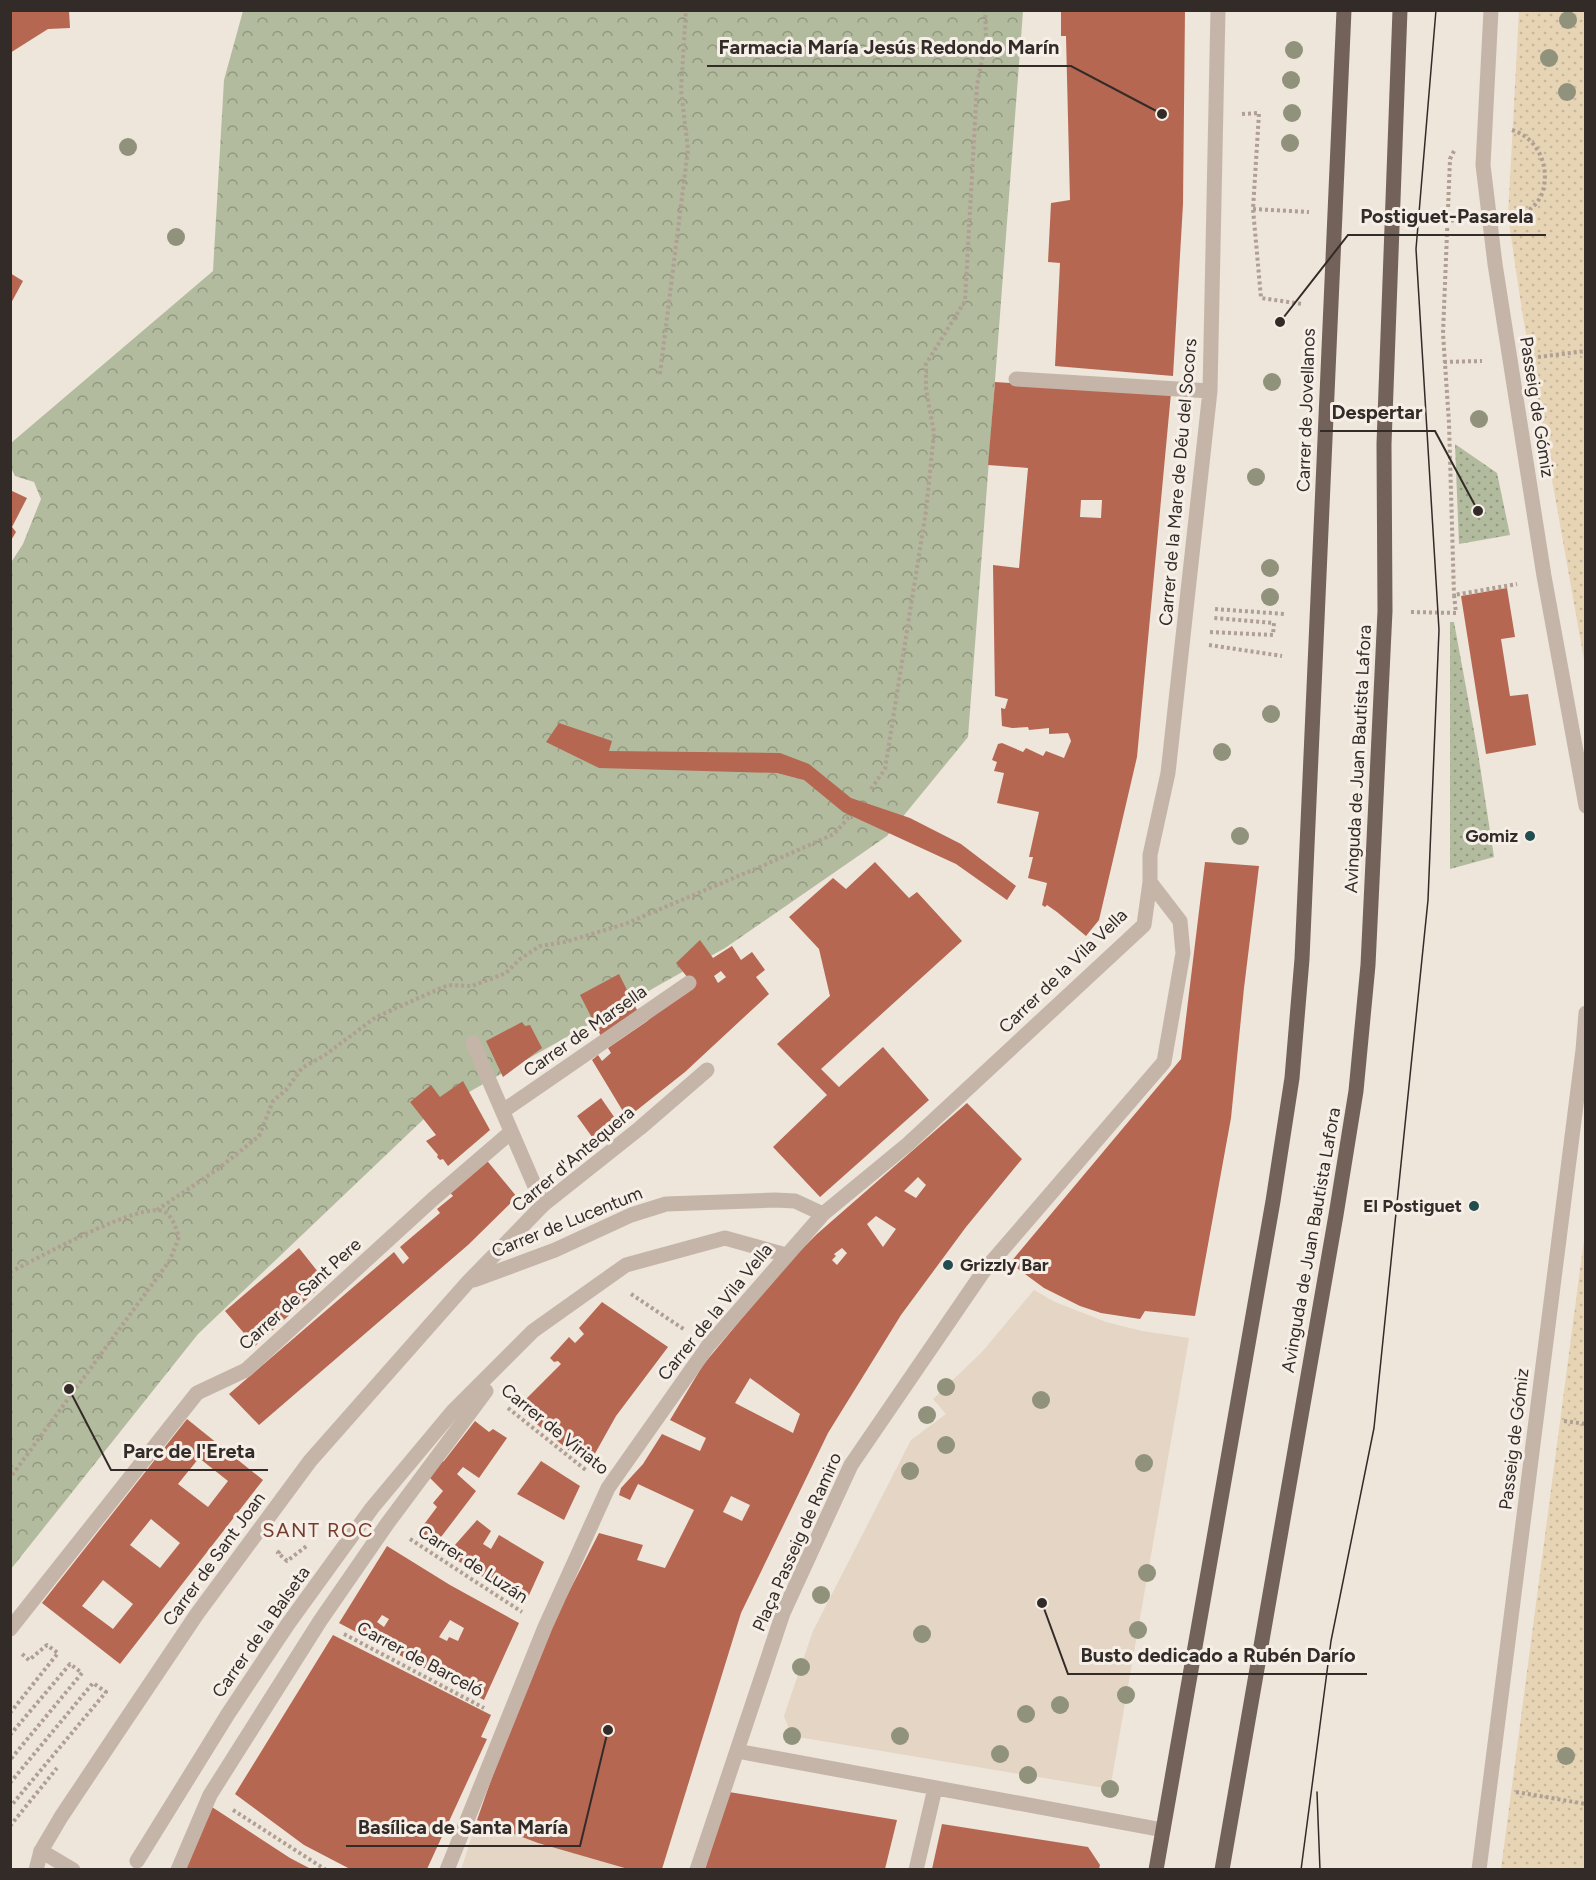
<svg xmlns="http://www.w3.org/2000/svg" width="1596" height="1880" font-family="Figtree,sans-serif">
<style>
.grass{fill:url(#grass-dots)}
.forest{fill:url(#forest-crowns)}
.sand{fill:url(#sand-dots)}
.plaza{fill:#e4d5c4}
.building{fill:#b66751;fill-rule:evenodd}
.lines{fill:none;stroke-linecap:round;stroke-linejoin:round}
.path{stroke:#b09f93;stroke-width:4;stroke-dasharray:3 3;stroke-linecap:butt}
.service{stroke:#c5b5a9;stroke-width:15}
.pedestrian{stroke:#c5b5a9;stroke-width:15}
.minor{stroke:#c5b5a9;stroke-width:15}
.primary{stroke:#73625a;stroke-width:15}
.tram{stroke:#332b28;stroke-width:1.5}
.tree{fill:#90927c}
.poi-dot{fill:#224d4f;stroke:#f6efe7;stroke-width:2}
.labels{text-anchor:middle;stroke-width:6;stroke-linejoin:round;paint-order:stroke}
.street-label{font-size:18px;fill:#332b28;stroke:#f6efe7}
.poi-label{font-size:18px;font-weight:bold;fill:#332b28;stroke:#f6efe7;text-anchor:end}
.neighbourhood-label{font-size:20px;letter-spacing:1.5px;fill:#773b2b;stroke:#f6efe7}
.leader{fill:none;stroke:#332b28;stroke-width:2}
.callout-dot{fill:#332b28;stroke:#f6efe7;stroke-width:2}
.callout-label{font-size:20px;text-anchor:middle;font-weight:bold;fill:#332b28;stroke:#f6efe7;stroke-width:6;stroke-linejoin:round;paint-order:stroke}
</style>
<defs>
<pattern id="grass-dots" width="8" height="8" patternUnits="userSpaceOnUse" patternTransform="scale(1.5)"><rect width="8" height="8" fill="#b2bb9d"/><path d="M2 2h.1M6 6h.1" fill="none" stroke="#919880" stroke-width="1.8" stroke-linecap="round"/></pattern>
<pattern id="forest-crowns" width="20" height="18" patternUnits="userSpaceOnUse" patternTransform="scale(1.5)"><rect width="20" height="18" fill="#b2bb9d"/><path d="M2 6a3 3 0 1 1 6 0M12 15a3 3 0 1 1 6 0" fill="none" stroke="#919880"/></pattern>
<pattern id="sand-dots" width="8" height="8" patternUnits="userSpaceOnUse" patternTransform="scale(1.5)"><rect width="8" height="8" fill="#e6d4b5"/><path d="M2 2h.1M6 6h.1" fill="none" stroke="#c6b69c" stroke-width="1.8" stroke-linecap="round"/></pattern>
</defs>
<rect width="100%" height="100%" fill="#eee5db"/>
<!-- grass -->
<path class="grass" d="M1455,444L1497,473L1510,535L1459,544Z
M1450,622H1454L1478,753L1494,857L1450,869Z"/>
<!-- forest -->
<path class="forest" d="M243,11H1023L968,737L887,836L725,948L428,1115L198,1334L11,1569L10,564L23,544L41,499L34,482L15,476L11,468V443L213,271L224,80Z"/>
<!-- sand -->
<path class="sand" d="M1519,11H1585V665L1522,311L1508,216Z
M1585,1232V1869H1501Z"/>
<!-- plaza -->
<path class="plaza" d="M1034,1290L1055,1302L1106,1322L1142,1331L1189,1338L1110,1789L792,1736L784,1716L813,1631L911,1440L946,1414L933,1399L982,1352Z
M477,1820L538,1843L628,1869L461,1870Z"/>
<!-- building -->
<path class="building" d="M10,10H69L70,28L48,29L10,53Z
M1061,10H1185L1183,204L1173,376L1055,366L1060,263L1048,262L1051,203L1070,200L1066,36H1061Z
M10,273L23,281L10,305Z
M995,382L1171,393L1137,757L1099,920L1086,936L1057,912L1047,905L1045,907L1042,905L1047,883L1028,878L1033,857H1029L1039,812L997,803L1004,773L994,771L997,762L992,760L998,744L1002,743L1023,752L1026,748L1043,756L1046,751L1064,758L1071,741L1068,733L1049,734V728L1029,730L1028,727L1012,728L1002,726L1001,708L1005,709L1008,699L995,696L993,565L1019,568L1028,468L988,465ZM1081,500H1102L1101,518L1080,517Z
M10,490L27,498L12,527L16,532L10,542Z
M1507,588L1515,637L1501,639L1510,696L1528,694L1536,745L1486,754L1461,596Z
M559,723L612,741L609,751L780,753L809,764L851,798L910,818L961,844L1016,886L1007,900L956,864L843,812L804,780L777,773L599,768L546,742Z
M875,862L909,898L917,892L962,941L821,1069L839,1087L883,1047L929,1100L820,1197L773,1147L827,1095L777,1044L830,996L819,949L789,917L833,878L846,889Z
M1205,862L1259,866L1244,988L1231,1118L1195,1316L1145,1311L1140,1319L1101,1313L1080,1306L1044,1288L1010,1263L1181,1059Z
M700,940L713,958L732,946L741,960L752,952L765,970L756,977L769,994L685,1072L627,1118L592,1060L598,1055L602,1061L611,1053L608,1048L646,1022L692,983L676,963ZM721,971L726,977L718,983L714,976Z
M619,974L639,1014L601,1036L580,995Z
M522,1022L525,1026L530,1025L542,1048L503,1077L486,1041Z
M463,1081L490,1130L448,1166L443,1159L440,1160L437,1157L438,1155L426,1141L436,1135L410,1102L431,1085L440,1097Z
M601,1098L619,1124L595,1141L577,1116Z
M967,1103L1022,1159L966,1227L901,1315L828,1433L741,1613L662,1869H628L538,1843L477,1820L497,1763L556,1617L599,1533L643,1545L637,1560L665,1568L694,1510L638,1484L630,1500L619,1495L621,1488L643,1464L662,1434L700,1451L706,1438L670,1420L703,1365L787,1264L817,1234ZM918,1177L926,1185L916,1198L904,1191ZM876,1216L896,1229L883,1247L867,1224ZM842,1248L847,1253L837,1265L832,1260L836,1256L834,1254ZM750,1378L800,1414L793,1433L735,1403ZM731,1496L750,1505L742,1521L723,1512Z
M484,1157L517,1197L468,1245L259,1425L229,1394L394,1252L403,1264L409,1258L400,1247L440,1213L437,1209L453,1196L448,1190Z
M299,1248L326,1282L255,1346L225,1311Z
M602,1302L668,1347L616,1416L588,1466L517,1408L561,1364L558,1361L554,1362L550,1358L569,1337L575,1343L584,1334L579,1328Z
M187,1419L263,1480L120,1664L42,1603ZM199,1458L228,1481L208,1507L178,1484ZM151,1519L180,1543L160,1568L130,1545ZM103,1580L133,1604L113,1629L82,1606Z
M475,1421L489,1432L493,1429L507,1438L479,1478L463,1467L457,1474L476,1491L435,1545L419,1531L437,1507L433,1503L443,1491L427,1475L434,1465L444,1461Z
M541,1461L580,1486L564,1520L517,1494Z
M477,1520L491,1531L483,1544L491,1549L499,1535L544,1562L525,1604L447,1554Z
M387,1546L450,1585L519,1623L484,1700L339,1623ZM382,1615L389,1619L384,1627L377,1622ZM450,1620L464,1628L458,1641L449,1637L447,1641L439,1637Z
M333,1635L491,1715L481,1737L487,1739L427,1869H350L304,1845L235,1794Z
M729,1792L897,1820L885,1869H705Z
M212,1807L290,1858L311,1869H183Z
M942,1824L1088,1847L1100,1865L1099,1869H932Z"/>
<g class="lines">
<!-- path -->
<path class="path" d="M1242,114L1259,113L1253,209L1261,298L1302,304
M1512,130C1539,138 1552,170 1541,196C1536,206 1526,213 1517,218
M1454,151L1450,159L1443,333L1449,423L1454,595
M1253,209L1309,212
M1421,219L1462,221
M1538,357L1586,351
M1444,362L1482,361
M660,374L688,149L681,90L686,10
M1215,609L1285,614
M1411,612L1456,613L1454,595L1517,584
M1210,632L1273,635L1274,623L1214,618
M1209,645L1282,656
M871,789L885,769L926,511L934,433L926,389V364L965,301L977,85L986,40L985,10
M157,1210L218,1169L259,1136L273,1101L286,1090L302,1068L325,1055L376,1017L448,985L472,986L506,973L520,959L540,946L565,942L625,924L762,866L834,834L850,816
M10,1272C35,1260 143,1199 165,1212C173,1217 176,1229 179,1237L170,1260L10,1478
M631,1294L685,1330
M508,1408L587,1471
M1564,1421L1586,1424
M410,1539L522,1612
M280,1551L278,1553L287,1561L308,1545
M344,1634L484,1708
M10,1713L58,1653L47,1645L29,1660L21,1653
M10,1735L70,1664L82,1673L10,1760
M10,1783L93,1683L106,1692L10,1807
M1516,1792L1586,1804
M233,1810L326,1870
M10,1826L57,1768"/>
<!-- service -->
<path class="service" d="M137,1861L228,1714L288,1624L372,1508L453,1411L533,1331L626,1265L725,1238L786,1255"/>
<!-- pedestrian -->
<path class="pedestrian" d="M1491,10L1483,165L1495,264L1544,576L1586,806
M473,1043L543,1205
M503,1111L689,983
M10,1629L197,1393L246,1370L433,1199L511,1132
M41,1851L73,1870
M178,1870L210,1795L320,1621L387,1524L486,1391
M1479,1870L1583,1050L1586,1013"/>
<!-- minor -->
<path class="minor" d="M1016,379L1210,391
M474,1280L555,1250L631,1215L666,1204L775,1200L795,1201L823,1214
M737,1751L1163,1830
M36,1870L41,1851L61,1817L117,1733L197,1614L310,1461L468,1282L543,1205L640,1128L707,1070
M447,1870L545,1627L608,1488L708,1346L823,1214L908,1144L1144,925L1150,882V855L1168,773L1210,391L1218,10
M697,1870L783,1613L851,1465L983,1272L1164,1062L1183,953L1180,921L1150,882
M916,1870L935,1788"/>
<!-- primary -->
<path class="primary" d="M1156,1870L1273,1201L1292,1078L1302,959L1344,10
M1222,1870L1336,1215L1356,1091L1368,965L1385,611L1384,444L1400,10"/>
<!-- tram -->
<path class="tram" d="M1317,1792L1320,1870
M1301,1870L1331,1641L1374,1428L1428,900L1439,630L1416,249L1436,10"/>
</g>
<!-- trees -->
<g class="tree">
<circle cx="1568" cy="20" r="9"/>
<circle cx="1294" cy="50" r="9"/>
<circle cx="1549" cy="58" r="9"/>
<circle cx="1291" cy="80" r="9"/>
<circle cx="1567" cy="92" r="9"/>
<circle cx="1292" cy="113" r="9"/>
<circle cx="1290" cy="143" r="9"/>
<circle cx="128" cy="147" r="9"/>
<circle cx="176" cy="237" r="9"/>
<circle cx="1272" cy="382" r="9"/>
<circle cx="1479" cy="419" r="9"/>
<circle cx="1256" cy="477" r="9"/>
<circle cx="1270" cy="568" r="9"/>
<circle cx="1270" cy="597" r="9"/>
<circle cx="1271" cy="714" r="9"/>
<circle cx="1222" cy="752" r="9"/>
<circle cx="1240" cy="836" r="9"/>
<circle cx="946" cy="1387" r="9"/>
<circle cx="1041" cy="1400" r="9"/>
<circle cx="927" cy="1415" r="9"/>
<circle cx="946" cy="1445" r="9"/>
<circle cx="1144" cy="1463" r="9"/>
<circle cx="910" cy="1471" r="9"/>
<circle cx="1147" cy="1573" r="9"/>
<circle cx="821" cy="1595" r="9"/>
<circle cx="1138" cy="1630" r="9"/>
<circle cx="922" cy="1634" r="9"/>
<circle cx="801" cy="1667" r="9"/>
<circle cx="1126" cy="1695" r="9"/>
<circle cx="1060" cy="1705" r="9"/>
<circle cx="1026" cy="1714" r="9"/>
<circle cx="792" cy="1736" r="9"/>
<circle cx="900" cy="1736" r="9"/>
<circle cx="1000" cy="1754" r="9"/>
<circle cx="1566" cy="1756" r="9"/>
<circle cx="1028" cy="1775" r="9"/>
<circle cx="1110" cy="1789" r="9"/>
</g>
<!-- markers -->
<g class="poi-dot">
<circle cx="1530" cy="836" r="6"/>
<circle cx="1474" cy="1206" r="6"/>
<circle cx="948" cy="1265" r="6"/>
</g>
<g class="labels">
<!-- street labels -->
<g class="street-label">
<text transform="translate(1537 407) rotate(81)" y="6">Passeig de Gómiz</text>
<text transform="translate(1306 410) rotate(-88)" y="6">Carrer de Jovellanos</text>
<text transform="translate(1178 482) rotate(-85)" y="6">Carrer de la Mare de Déu del Socors</text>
<text transform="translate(1358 759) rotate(-87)" y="6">Avinguda de Juan Bautista Lafora</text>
<text transform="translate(1063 971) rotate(-44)" y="6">Carrer de la Vila Vella</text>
<text transform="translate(585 1031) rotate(-35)" y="6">Carrer de Marsella</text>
<text transform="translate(573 1159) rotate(-40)" y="6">Carrer d'Antequera</text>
<text transform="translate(567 1222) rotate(-22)" y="6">Carrer de Lucentum</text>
<text transform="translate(1311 1240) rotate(-80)" y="6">Avinguda de Juan Bautista Lafora</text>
<text transform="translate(300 1294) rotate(-42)" y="6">Carrer de Sant Pere</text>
<text transform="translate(715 1312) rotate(-51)" y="6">Carrer de la Vila Vella</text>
<text transform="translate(555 1429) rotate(39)" y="6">Carrer de Viriato</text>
<text transform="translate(1514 1439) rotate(-83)" y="6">Passeig de Gómiz</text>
<text transform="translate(797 1542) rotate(-66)" y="6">Plaça Passeig de Ramiro</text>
<text transform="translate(214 1559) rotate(-54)" y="6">Carrer de Sant Joan</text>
<text transform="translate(473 1564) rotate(33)" y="6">Carrer de Luzán</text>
<text transform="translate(261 1632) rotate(-55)" y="6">Carrer de la Balseta</text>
<text transform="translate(420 1659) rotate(28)" y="6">Carrer de Barceló</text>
</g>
<!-- poi labels -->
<g class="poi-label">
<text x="1518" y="842">Gomiz</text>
<text x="1462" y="1212">El Postiguet</text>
<text x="960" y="1271" text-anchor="start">Grizzly Bar</text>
</g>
<!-- neighbourhood labels -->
<g class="neighbourhood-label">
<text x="318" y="1537">SANT ROC</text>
</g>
</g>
<!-- callouts -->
<path class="leader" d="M1162 114L1071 66H707M1280 322L1348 235H1546M1478 511L1435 431H1320M69 1389L111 1470H268M1042 1603L1068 1674H1367M608 1730L580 1846H346"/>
<g class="callout-dot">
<circle cx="1162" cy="114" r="6"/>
<circle cx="1280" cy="322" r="6"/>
<circle cx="1478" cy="511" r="6"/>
<circle cx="69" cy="1389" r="6"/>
<circle cx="1042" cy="1603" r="6"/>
<circle cx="608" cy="1730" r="6"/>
</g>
<g class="callout-label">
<text x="889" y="54">Farmacia María Jesús Redondo Marín</text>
<text x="1447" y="223">Postiguet-Pasarela</text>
<text x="1377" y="419">Despertar</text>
<text x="189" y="1458">Parc de l'Ereta</text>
<text x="1218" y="1662">Busto dedicado a Rubén Darío</text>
<text x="463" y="1834">Basílica de Santa María</text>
</g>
<!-- border -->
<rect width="1596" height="1880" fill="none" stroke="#332b28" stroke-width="24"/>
</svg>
